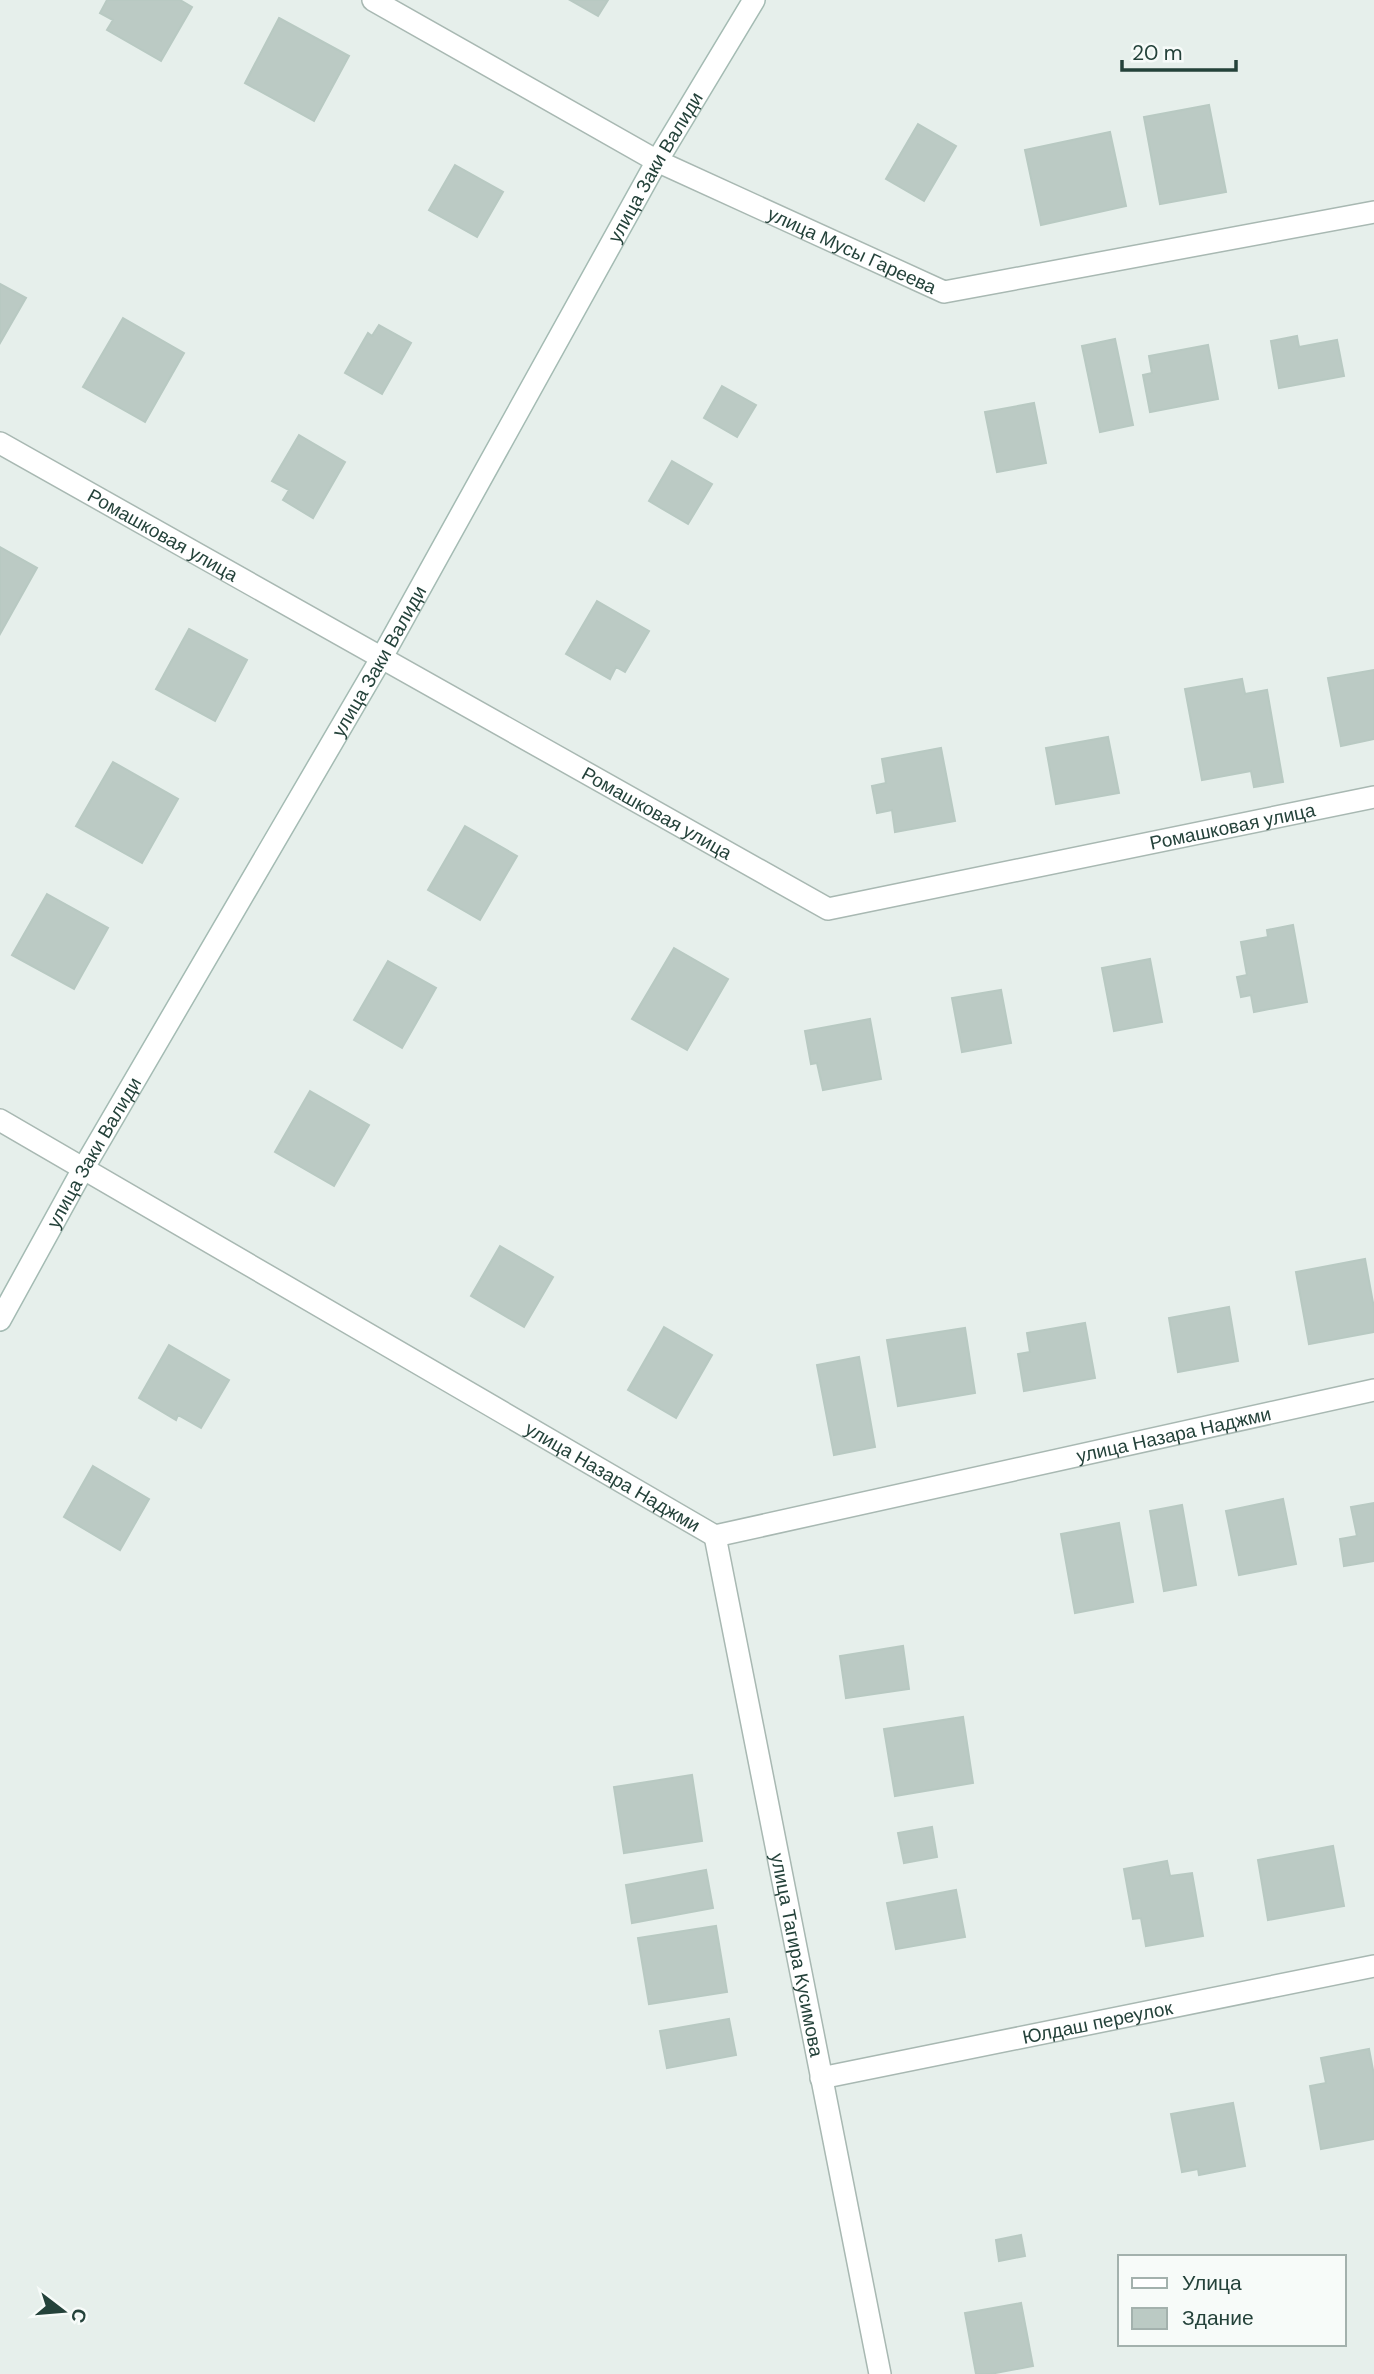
<svg xmlns="http://www.w3.org/2000/svg" width="1374" height="2374" font-family="'DM Sans',sans-serif">
<style>
.building{fill:#bbcac4;stroke:#b8c9c2;stroke-width:2}
.lines{fill:none;stroke-linecap:round;stroke-linejoin:round}
.street-casing{stroke:#a8b8b2;stroke-width:24}
.secondary-casing{stroke:#a4bbb3;stroke-width:24}
.street{stroke:#fff;stroke-width:21}
.secondary{stroke:#fff;stroke-width:21}
.labels{text-anchor:middle;stroke-width:7;stroke-linejoin:round;paint-order:stroke}
.street-label{font-size:19px;fill:#24423a;stroke:#f7fbf9}
</style>
<rect width="100%" height="100%" fill="#e6efeb"/>
<!-- building -->
<path class="building" d="M107,0H180L192,7L161,61L107,30L113,20L100,13Z
M570,0H608L598,16Z
M279,18L349,56L314,121L245,83Z
M1209,105L1226,192L1160,204L1144,117Z
M918,124L956,146L924,201L886,179Z
M1110,132L1126,206L1041,225L1025,150Z
M455,165L503,192L477,237L429,210Z
M0,284L26,298L0,343Z
M123,318L184,353L145,422L83,387Z
M379,325L411,343L382,394L345,373L368,333L372,336Z
M1297,336L1299,347L1337,340L1344,376L1279,388L1271,341Z
M1115,339L1133,425L1100,432L1082,346Z
M1208,345L1218,399L1150,412L1143,375L1152,373L1149,356Z
M722,386L756,405L737,437L704,418Z
M1034,403L1046,463L997,472L985,412Z
M299,435L345,462L313,518L283,500L289,490L272,481Z
M672,461L712,484L688,524L649,501Z
M0,547L37,568L0,634Z
M597,601L649,631L625,672L616,667L610,679L566,654Z
M189,629L247,660L215,721L156,689Z
M1374,670V739L1341,746L1328,678Z
M1242,679L1245,694L1267,690L1283,782L1254,787L1251,771L1202,780L1185,689Z
M1108,737L1119,793L1056,804L1046,748Z
M941,748L955,821L895,832L892,810L877,813L872,786L886,783L882,759Z
M113,762L178,799L142,863L76,826Z
M465,826L517,856L480,920L428,890Z
M47,894L108,928L74,989L12,955Z
M1293,925L1307,1002L1254,1012L1251,995L1241,997L1237,977L1247,975L1241,942L1268,937L1267,930Z
M674,948L728,979L687,1050L632,1019Z
M1150,959L1162,1022L1114,1031L1102,968Z
M388,961L436,988L402,1048L354,1020Z
M1001,990L1011,1043L962,1052L952,998Z
M870,1019L881,1079L823,1090L817,1063L811,1064L805,1031Z
M310,1091L369,1125L334,1186L275,1152Z
M500,1246L553,1277L524,1327L471,1296Z
M1365,1259L1374,1308V1332L1309,1344L1296,1272Z
M1229,1307L1238,1361L1178,1372L1169,1318Z
M1085,1323L1095,1378L1024,1391L1018,1354L1030,1352L1027,1333Z
M664,1327L712,1355L676,1418L628,1390Z
M965,1328L975,1393L898,1406L887,1340Z
M169,1345L229,1380L201,1428L178,1415L176,1420L139,1398Z
M859,1357L875,1447L834,1455L817,1365Z
M93,1466L149,1499L120,1550L64,1517Z
M1283,1499L1296,1564L1239,1575L1226,1511Z
M1374,1503V1561L1344,1566L1340,1539L1357,1536L1351,1507Z
M1182,1505L1196,1585L1164,1591L1150,1511Z
M1119,1523L1133,1602L1075,1613L1061,1534Z
M903,1646L909,1689L846,1698L840,1656Z
M963,1717L973,1783L895,1796L884,1729Z
M692,1775L702,1841L624,1853L614,1787Z
M932,1827L937,1857L904,1863L898,1833Z
M1333,1846L1344,1906L1268,1920L1258,1860Z
M1167,1861L1170,1876L1192,1873L1203,1936L1146,1946L1141,1918L1133,1919L1124,1869Z
M706,1870L713,1908L632,1923L626,1885Z
M956,1890L965,1937L896,1949L887,1903Z
M716,1926L727,1992L649,2004L638,1938Z
M729,2019L736,2055L667,2068L660,2031Z
M1369,2049L1374,2075V2139L1321,2149L1310,2086L1326,2083L1321,2058Z
M1233,2103L1245,2166L1199,2175L1198,2169L1182,2172L1171,2114Z
M1021,2235L1025,2256L999,2261L996,2240Z
M1021,2303L1033,2366L990,2374H976L965,2313Z"/>
<g class="lines">
<defs>
<g id="street">
<path id="s1" d="M373,0L657,161L944,292L1374,212"/>
<path id="s2" d="M0,443L828,909L1374,797"/>
<path id="s3" d="M0,1120L715,1536L1374,1390"/>
<path id="s4" d="M715,1536L880,2374"/>
<path id="s5" d="M821,2078L1374,1966"/>
</g>
<g id="secondary">
<path id="s6" d="M0,1320L83,1169L382,657L657,161L754,0"/>
</g>
</defs>
<!-- street casing -->
<use href="#street" class="street-casing"/>
<!-- secondary casing -->
<use href="#secondary" class="secondary-casing"/>
<!-- street -->
<use href="#street" class="street"/>
<!-- secondary -->
<use href="#secondary" class="secondary"/>
</g>
<g class="labels">
<!-- street labels -->
<g class="street-label">
<text dy="7" stroke="none"><textPath href="#s6" startOffset="1326">улица Заки Валиди</textPath></text>
<text dy="7" stroke="none"><textPath href="#s1" startOffset="541">улица Мусы Гареева</textPath></text>
<text dy="7" stroke="none"><textPath href="#s2" startOffset="187">Ромашковая улица</textPath></text>
<text dy="7" stroke="none"><textPath href="#s6" startOffset="760">улица Заки Валиди</textPath></text>
<text dy="7" stroke="none"><textPath href="#s2" startOffset="754">Ромашковая улица</textPath></text>
<text dy="7" stroke="none"><textPath href="#s2" startOffset="1363">Ромашковая улица</textPath></text>
<text dy="7" stroke="none"><textPath href="#s6" startOffset="192">улица Заки Валиди</textPath></text>
<text dy="7" stroke="none"><textPath href="#s3" startOffset="1297">улица Назара Наджми</textPath></text>
<text dy="7" stroke="none"><textPath href="#s3" startOffset="709">улица Назара Наджми</textPath></text>
<text dy="7" stroke="none"><textPath href="#s4" startOffset="427">улица Тагира Кусимова</textPath></text>
<text dy="7" stroke="none"><textPath href="#s5" startOffset="282">Юлдаш переулок</textPath></text>
</g>
</g>
<!-- legend -->
<rect x="1118" y="2255" width="228" height="91" fill="#f7fbf9" stroke="#a3b1ad" stroke-width="2"/>
<rect x="1132" y="2278" width="35" height="10" fill="#ffffff" stroke="#a3b1ad" stroke-width="2"/>
<text x="1182" y="2290" font-size="21" fill="#24423a">Улица</text>
<rect x="1132" y="2308" width="35" height="21" fill="#bbcac4" stroke="#a3b1ad" stroke-width="2"/>
<text x="1182" y="2325" font-size="21" fill="#24423a">Здание</text>
<!-- north arrow -->
<g transform="translate(63 2311) rotate(106)" stroke="#f7fbf9" stroke-width="5" paint-order="stroke">
<path d="M0-5L12 26L0 18L-12 26Z" fill="#24423a"/>
<text y="-10" font-size="19" font-weight="bold" text-anchor="middle" fill="#24423a">С</text>
</g>
<!-- scale -->
<path d="M1122 60v10h114v-10" fill="none" stroke="#24423a" stroke-width="3.5"/>
<text x="1132" y="60" font-size="21" fill="#24423a" stroke="#f7fbf9" stroke-width="5" paint-order="stroke">20 m</text>
</svg>
